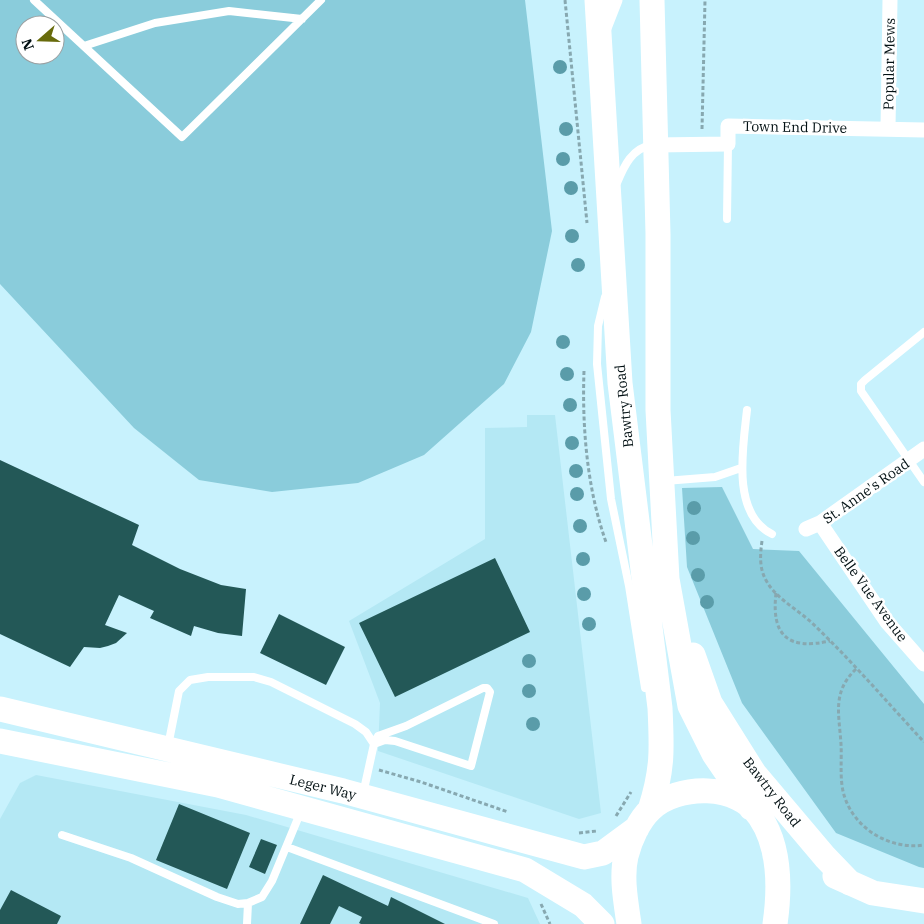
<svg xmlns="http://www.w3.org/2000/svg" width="924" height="924" font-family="'IBM Plex Serif',serif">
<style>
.built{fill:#b4e8f4}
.green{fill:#8accdb;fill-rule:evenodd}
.building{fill:#235857}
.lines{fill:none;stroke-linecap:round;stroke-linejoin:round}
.path{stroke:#87a8b0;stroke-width:3;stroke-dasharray:4 2.5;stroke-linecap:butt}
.service{stroke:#fff;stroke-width:8}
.minor{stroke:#fff;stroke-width:15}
.trunk{stroke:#fff;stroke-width:25}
.tree{fill:#5a9ca9}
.labels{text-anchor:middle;stroke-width:5;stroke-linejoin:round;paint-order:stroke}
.street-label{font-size:14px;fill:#021013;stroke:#fff}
</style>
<rect width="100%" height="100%" fill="#c8f2fd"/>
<!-- built -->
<path class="built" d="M527,415H555L601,813L579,819L378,751L380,703L349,621L485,539V428L527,427Z
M36,775L246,815L528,898L540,924H0V819L20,783Z"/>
<!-- green -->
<path class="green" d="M0,0H525L552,231L531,332L504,384L424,455L358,483L272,492L199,480L134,428L0,284ZM25,25H55V55H25Z
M722,487L753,549L799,551L924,704V868L919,867L836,833L742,703L687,567L682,488Z"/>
<!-- building -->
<path class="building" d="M0,460L139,525L132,545L180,569L221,585L246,589L242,636L218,633L194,626L191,636L150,618L154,611L119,595L105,625L127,633L116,643L108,646L100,648L84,647L70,667L0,634Z
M495,558L530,632L395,697L359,623Z
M279,614L345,647L326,685L260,653Z
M179,804L250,833L227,889L156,860Z
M261,839L277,845L265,874L249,867Z
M323,875L388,906L391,897L445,924H361L359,923L362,917L339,906L330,924H300Z
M11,890L61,916L57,924H0V910Z"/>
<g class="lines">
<!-- path -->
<path class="path" d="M565,0L587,223
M702,129L705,0
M584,371C582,427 587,489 606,542
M762,541C760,555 759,569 767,582C777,599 797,609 812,623C851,660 887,702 924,742
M776,593C771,637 789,650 830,641
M856,669C832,692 839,713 841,744C842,761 839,782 845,798C856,830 891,850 924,845
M379,770L421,782L508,812
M616,816L631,792
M579,833L597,831
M541,904L550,924"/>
<!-- service -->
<path class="service" d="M34,0L182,137L321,0
M84,46L155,23L229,11L302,19
M617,183C624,166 632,148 652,145
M727,219L728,144
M605,297L598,326L597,364L611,499L629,586L645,688
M924,332L865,380L861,384V391L924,482
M747,410C743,447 731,514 772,534
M665,481L715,477L741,468
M168,746L179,691L190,680L208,677H254L271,682L355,724L366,732L374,744
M363,794L374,744L378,736L406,726L483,688H487L490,692L471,766L395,741L385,740L374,744
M62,835L131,858L217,897L238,904L248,903L262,897L272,881L301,811
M287,847L494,924
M247,924L248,903"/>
<!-- minor -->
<path class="minor" d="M604,28L615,0
M888,128L890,0
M655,145L728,144V126L924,130
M820,523L887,622L924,664
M806,529L820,523L924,449"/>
<!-- trunk -->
<path class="trunk" d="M597,0L620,383L660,708C662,749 663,770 650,810
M652,0L658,234V410L667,579L690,706L714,754L751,808
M693,655L710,703L754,773L825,857L850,883
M0,709L343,791L584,857L603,853L637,828
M0,741L218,785L525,870L583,905L602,924
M835,876L873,893L924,901
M629,924C626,903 621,877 626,856C630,840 639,820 651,809C678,784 738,783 760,817C781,848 780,889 775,924"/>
</g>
<!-- trees -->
<g class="tree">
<circle cx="560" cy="67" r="7"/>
<circle cx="566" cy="129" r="7"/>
<circle cx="563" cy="159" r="7"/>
<circle cx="571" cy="188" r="7"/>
<circle cx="572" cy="236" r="7"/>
<circle cx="578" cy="265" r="7"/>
<circle cx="563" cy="342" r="7"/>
<circle cx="567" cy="374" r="7"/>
<circle cx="570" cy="405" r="7"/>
<circle cx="572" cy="443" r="7"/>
<circle cx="576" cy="471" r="7"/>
<circle cx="577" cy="494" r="7"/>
<circle cx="694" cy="508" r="7"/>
<circle cx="580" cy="526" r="7"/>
<circle cx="693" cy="538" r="7"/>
<circle cx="583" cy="559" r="7"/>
<circle cx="698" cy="575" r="7"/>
<circle cx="584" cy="594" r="7"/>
<circle cx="707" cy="602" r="7"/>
<circle cx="589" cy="624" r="7"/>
<circle cx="529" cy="661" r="7"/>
<circle cx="529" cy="691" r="7"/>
<circle cx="533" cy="724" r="7"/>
</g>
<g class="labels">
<!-- street labels -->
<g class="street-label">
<text transform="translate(889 64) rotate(-89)" y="5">Popular Mews</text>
<text transform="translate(795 127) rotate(1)" y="5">Town End Drive</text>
<text transform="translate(624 406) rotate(-96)" y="5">Bawtry Road</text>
<text transform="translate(866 491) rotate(-35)" y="5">St. Anne's Road</text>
<text transform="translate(871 594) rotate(54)" y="5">Belle Vue Avenue</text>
<text transform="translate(323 787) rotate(14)" y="5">Leger Way</text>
<text transform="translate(772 792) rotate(52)" y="5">Bawtry Road</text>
</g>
</g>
<!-- north arrow -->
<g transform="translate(40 40) rotate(250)"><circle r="24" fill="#ffffff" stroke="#9a9fa1"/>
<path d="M0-4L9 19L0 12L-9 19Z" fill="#686b0c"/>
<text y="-8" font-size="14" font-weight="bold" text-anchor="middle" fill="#021013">N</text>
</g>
</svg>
